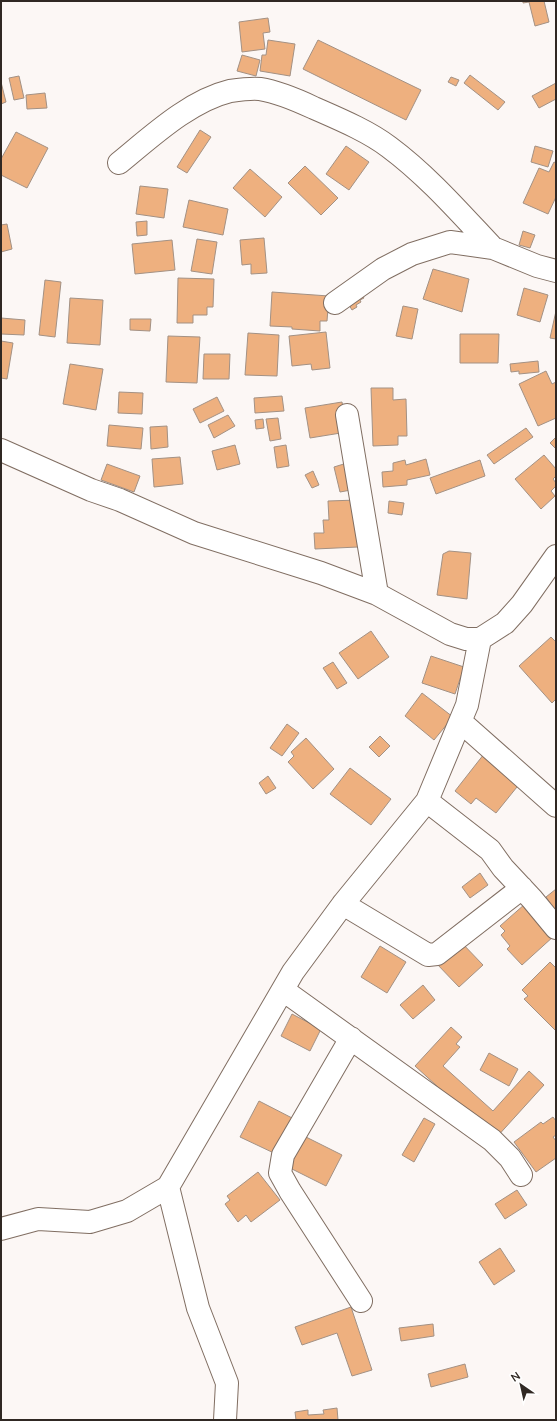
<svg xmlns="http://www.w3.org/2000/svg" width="557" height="1421" font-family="Mulish,sans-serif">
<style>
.building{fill:#eeb07f;stroke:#a39184}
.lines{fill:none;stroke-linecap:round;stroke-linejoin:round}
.minor-casing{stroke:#806e62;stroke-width:24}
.minor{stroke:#fff;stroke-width:22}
</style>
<rect width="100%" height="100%" fill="#fcf7f5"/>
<!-- building -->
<path class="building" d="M523,1H544L549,22L535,26L529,2L523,3Z
M268,18L270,32L263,33L265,49L242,52L239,22Z
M268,40L295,44L290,76L260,71L262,55H266Z
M318,40L421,90L406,120L303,69Z
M242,55L260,60L256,76L237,71Z
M470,75L505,102L498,110L464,83Z
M19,76L24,98L14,100L9,78Z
M451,77L459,80L456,86L448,82Z
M1,82L6,102L1,104Z
M556,83V99L539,108L532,96Z
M45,93L47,108L27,109L26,95Z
M200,130L211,137L187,173L177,167Z
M16,132L48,148L27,188L1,175V159Z
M346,146L369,162L349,190L326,174Z
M535,146L553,151L548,167L531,162Z
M554,162L556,163V197L548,214L523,203L539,168L549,172Z
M305,166L338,198L321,215L288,183Z
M250,169L282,197L265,217L233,188Z
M140,186L168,189L164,218L136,214Z
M189,200L228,209L223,235L183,227Z
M147,221V235L137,236L136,222Z
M7,224L12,249L1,252V225Z
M523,231L535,235L530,248L519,245Z
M264,238L267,273L251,274V264L242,265L240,240Z
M197,239L217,242L212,274L191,271Z
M172,240L175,270L135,274L132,244Z
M433,269L469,279L462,312L423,299Z
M178,278L214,279L213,307H207V315H193V323H177Z
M45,280L61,282L55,337L39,335Z
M524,288L548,295L540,322L517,315Z
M272,292L329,296L327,321H320V331L292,329V327L270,326Z
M360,292L364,298L360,300L361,302L356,305L357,307L352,310L349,305Z
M70,298L103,300L100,345L67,343Z
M403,306L418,309L412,339L396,336Z
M556,311V339L550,338Z
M1,318L25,320L24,335L1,334Z
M130,319H151L150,331L130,330Z
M326,332L330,368L312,370L311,364L292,366L289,336Z
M248,333L279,335L277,376L245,375Z
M460,334H499L498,363H460Z
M168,336L200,337L197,383L166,382Z
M1,341L13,343L7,379L1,378Z
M204,354H230L229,379H203Z
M538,361L539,372L519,374V371L511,372L510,364Z
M70,364L103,369L96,410L63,404Z
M546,371L552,384L556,382V418L538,426L519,384Z
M371,388H393V400L406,399L407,436H398V445L373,446Z
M119,392L143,393L142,414L118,413Z
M282,396L284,411L255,413L254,398Z
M217,397L224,411L200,423L193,409Z
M342,402L347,432L310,438L305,408Z
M228,415L235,426L214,438L208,425Z
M278,418L281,439L270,441L266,419Z
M263,419L264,428L256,429L255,420Z
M109,425L143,428L141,449L107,446Z
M167,426L168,447L151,449L150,427Z
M526,428L533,437L494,464L487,455Z
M556,437V449L550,443Z
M235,445L240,464L217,470L212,451Z
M286,445L289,466L277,468L274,447Z
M544,455L556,469V476L553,479L556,483V486L551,491L555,496L541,509L515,479Z
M180,457L183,484L154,487L152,459Z
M426,459L430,475L407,480V485L383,487L382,472L393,471V463L405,460L406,465Z
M480,460L485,476L436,494L430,478Z
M347,463L351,490L340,492L334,467Z
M107,464L140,476L134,492L101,480Z
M313,471L319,485L312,488L305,475Z
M357,500L358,547L315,549L314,533H324L323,520H329L328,501Z
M389,501L404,503L402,515L388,513Z
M449,551L471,553L467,599L437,595L443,554Z
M371,631L389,657L358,679L339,653Z
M551,637L556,642V699L552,703L519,666Z
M431,656L464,667L455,694L422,683Z
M333,662L347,683L337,689L323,668Z
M422,693L453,717L434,740L405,716Z
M287,724L299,733L282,756L270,748Z
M380,736L390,746L379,757L369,747Z
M306,738L334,769L313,789L288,762L294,756L291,752Z
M484,754L521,782L496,813L476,798L471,804L455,791Z
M350,768L391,799L371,825L330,794Z
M268,776L276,788L266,794L259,783Z
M480,873L488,885L470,898L462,887Z
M556,889V925L547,912L553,907L546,897Z
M525,904L554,936L522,965L507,949L510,946L501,935L505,931L500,926Z
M460,941L483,965L459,987L436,963Z
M380,946L406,962L387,993L361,977Z
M550,962L556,968V1031L524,999L528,996L522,990Z
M423,985L435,1000L413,1019L400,1005Z
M292,1014L321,1029L310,1051L281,1036Z
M451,1027L462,1037L456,1044L460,1047L443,1066L493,1111L529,1071L544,1085L495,1139L415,1066Z
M489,1053L518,1069L509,1086L480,1070Z
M259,1101L294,1119L276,1154L240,1137Z
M553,1117L556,1121V1135L553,1137L556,1141V1158L536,1172L514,1142L541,1122L543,1124Z
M424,1118L435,1124L414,1162L402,1155Z
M304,1136L342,1155L326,1186L288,1167Z
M258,1172L280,1200L251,1222L246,1215L238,1222L225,1204L230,1200L227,1196Z
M517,1190L527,1205L505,1219L495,1204Z
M500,1248L515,1271L494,1285L479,1262Z
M351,1307L372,1370L352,1376L337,1333L302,1345L295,1327Z
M433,1324L434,1336L401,1341L399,1328Z
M465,1364L468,1377L431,1387L428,1374Z
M337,1408L338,1420H296L295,1412L308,1410V1415L324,1414L323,1410Z"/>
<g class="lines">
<defs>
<path id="minor" d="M119,163C151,137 189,101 230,91C237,90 253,88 260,89C279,92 297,100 314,108C339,119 368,131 389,147C428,176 460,213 493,248
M335,303L383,269L412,254L450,242L493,248L537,266L556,271
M347,415L377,594
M1,450L91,490L120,500L194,533L321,573L377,594L450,634L466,639H480L505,623L522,604L556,556
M461,722L556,806
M427,801L490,850L503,868L532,899L556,928
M343,904L428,955L437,954L522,888
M283,990L492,1140L510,1158L521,1175
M351,1038L283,1155L280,1173L290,1191L361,1301
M1,1229L38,1219L90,1222L127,1211L168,1187
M225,1420L227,1383L198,1308L168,1187L293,972L343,904L427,801L467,705L480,639"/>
</defs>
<!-- minor casing -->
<use href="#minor" class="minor-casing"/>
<!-- minor -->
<use href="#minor" class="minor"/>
</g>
<!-- border -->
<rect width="557" height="1421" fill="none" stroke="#302823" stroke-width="4"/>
<!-- north arrow -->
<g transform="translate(521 1385) rotate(326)" stroke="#ffffff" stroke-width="3" paint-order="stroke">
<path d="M0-3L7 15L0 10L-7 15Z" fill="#302823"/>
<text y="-6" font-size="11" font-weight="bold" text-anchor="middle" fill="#302823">N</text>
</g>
</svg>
